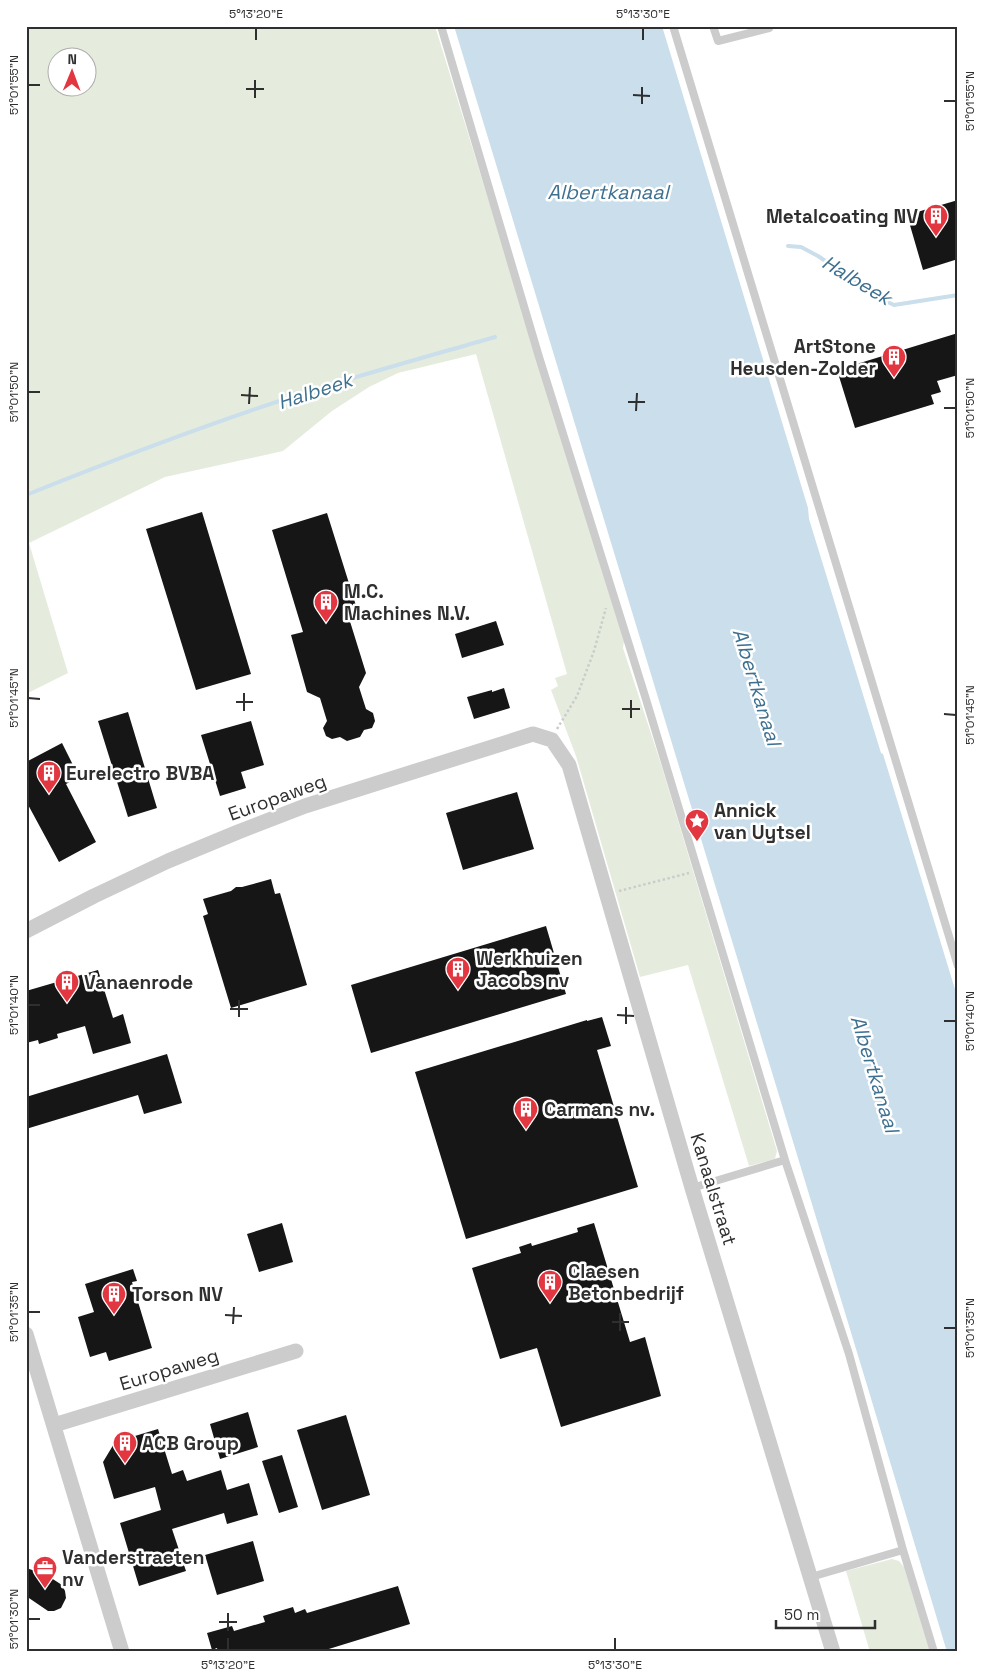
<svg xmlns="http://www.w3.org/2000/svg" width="984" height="1678" font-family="'Space Grotesk',sans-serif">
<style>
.green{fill:#e5ecdd;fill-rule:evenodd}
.water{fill:#cadeeb}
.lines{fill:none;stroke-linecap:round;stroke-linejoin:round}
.stream{stroke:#cadeeb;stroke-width:4}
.building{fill:#161616}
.path{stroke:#ccc;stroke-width:2.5;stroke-dasharray:2.5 2.5;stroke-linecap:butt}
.service{stroke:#ccc;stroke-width:8}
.minor{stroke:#ccc;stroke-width:15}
.ticks{fill:none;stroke:#2f2f2f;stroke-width:2}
.labels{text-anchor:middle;stroke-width:5;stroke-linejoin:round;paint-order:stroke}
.poi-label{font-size:19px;font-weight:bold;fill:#2f2f2f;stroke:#fff;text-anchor:start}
.street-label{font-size:19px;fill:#2f2f2f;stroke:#fff}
.water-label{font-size:20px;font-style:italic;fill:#3e7090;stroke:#fff}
.neatline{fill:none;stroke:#2f2f2f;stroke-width:2}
.ticks-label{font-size:12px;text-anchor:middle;fill:#2f2f2f}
</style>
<rect width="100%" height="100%" fill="#fff"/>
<!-- green -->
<path class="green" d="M26,26H435L624,641L623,648L661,764L777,1151L775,1159L749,1166L688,965L640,977L576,756L551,690L558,686L555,678L567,674L476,354L398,373L369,387L332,411L283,451L165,477L29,543L68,673L26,694ZM58,58H88V88H58Z
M892,1559L899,1561L904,1567L930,1652H870L846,1571Z"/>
<!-- water -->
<path class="water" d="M454,26H662L808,508L809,519L881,753L883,754L958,999V1652H947L870,1395Z"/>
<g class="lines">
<!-- stream -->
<path class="stream" d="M788,246L801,247L818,256L883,300L894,305L958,295
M26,495C123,456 220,419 320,388C378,370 436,354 495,337"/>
</g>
<!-- building -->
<path class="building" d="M958,200V259L923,270L907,215Z
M958,333V375L937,381L941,392L931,395L934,404L855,428L837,370Z
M202,512L251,674L196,690L146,529Z
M327,513L358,612L348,615L366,673L359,687L366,709L373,713L375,721L372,728L364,730L360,737L347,741L340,737L332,739L326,736L323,728L327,721L320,698L307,692L291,635L303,632L272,530Z
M496,621L504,645L462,658L455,634Z
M504,688L510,708L474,719L467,697L492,690V692Z
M128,712L157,808L128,817L98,721Z
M251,721L264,765L241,772L246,788L220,796L201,735Z
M62,743L79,777L66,784L96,842L59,862L26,801V762Z
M517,792L534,849L463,870L446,813Z
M271,879L275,894L280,893L307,985L231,1008L203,916L208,914L203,899L231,891L236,887H242Z
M546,926L566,994L371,1053L351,985Z
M98,970L113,1018L123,1014L131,1043L93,1054L85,1026L57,1034L58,1038L39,1044L38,1040L26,1043V991Z
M602,1017L611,1046L597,1050L638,1187L466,1239L415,1072L587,1020V1021Z
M167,1054L182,1103L144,1114L138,1095L26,1129V1097Z
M282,1223L293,1262L259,1272L247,1234Z
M594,1223L630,1342L645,1337L661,1396L561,1427L537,1348L500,1359L472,1268L521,1253L519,1247L531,1243L532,1246L578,1232L577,1228Z
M133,1269L137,1281L132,1282L152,1348L109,1361L106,1352L90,1357L78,1317L94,1312L85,1284Z
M248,1412L258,1447L220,1459L210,1424Z
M346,1415L370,1495L322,1510L297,1430Z
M158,1429L172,1474L183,1470L187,1481L221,1470L227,1490L249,1483L258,1515L227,1524L224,1513L172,1529L186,1571L139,1586L120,1523L161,1510L155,1487L114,1499L103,1462L115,1442Z
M282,1455L298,1507L279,1513L262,1461Z
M253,1541L264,1581L217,1595L205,1555Z
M26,1568L45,1574L62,1585L65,1591L66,1598L61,1608L54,1611H48L26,1596Z
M398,1586L410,1624L319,1652H218L217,1648L212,1650L207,1633L232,1626L234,1631L265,1622L263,1616L293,1607L295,1613L305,1609L307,1613Z"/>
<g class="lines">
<!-- path -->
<path class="path" d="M557,729L577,696L594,651L606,608
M619,891L689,873"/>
<!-- service -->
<path class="service" d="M441,26L539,357L645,696L785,1160L692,1188
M673,26L958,966
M713,26L718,41L769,28
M785,1160L849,1354L903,1550
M811,1577L903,1550L934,1652"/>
<!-- minor -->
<path class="minor" d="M26,931L94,896L168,861L238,832L305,806L533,734L552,740L569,765L692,1188L833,1652
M26,1334L122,1652
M54,1425L296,1351"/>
</g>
<!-- ticks -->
<path class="ticks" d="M256,40V28M643,40V28M28,85H40M246,89H264M633,95L650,96M255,98V80M944,101H956M642,104V87M28,392H40M241,395L258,396M628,402H645M249,404L250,387M944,408H956M636,411L637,393M28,698L40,699M236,702H253M622,709H640M244,711V693M944,714L956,715M631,718V700M28,1005H40M230,1009H248M617,1015L634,1016M239,1017V1000M944,1021H956M626,1024V1007M28,1312H40M225,1315L242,1316M612,1322H629M233,1324L234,1307M944,1328H956M620,1331V1313M28,1619H40M219,1622H237M228,1631V1613M228,1650V1638M615,1650V1638"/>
<!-- icons -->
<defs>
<symbol id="building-pin" viewBox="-11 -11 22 30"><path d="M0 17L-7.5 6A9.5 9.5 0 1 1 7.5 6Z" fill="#e23641" stroke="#fff"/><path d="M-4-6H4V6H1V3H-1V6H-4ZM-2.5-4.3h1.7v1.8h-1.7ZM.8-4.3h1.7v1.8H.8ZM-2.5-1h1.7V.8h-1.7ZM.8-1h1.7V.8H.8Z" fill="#fff"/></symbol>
<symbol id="sight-pin" viewBox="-11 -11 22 30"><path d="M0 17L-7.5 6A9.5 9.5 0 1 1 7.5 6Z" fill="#e23641" stroke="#fff"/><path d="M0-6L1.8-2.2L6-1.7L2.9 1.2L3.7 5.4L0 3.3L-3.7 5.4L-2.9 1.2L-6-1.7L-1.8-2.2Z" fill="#fff"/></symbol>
<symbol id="office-pin" viewBox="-11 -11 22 30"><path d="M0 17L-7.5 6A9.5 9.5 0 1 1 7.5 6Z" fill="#e23641" stroke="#fff"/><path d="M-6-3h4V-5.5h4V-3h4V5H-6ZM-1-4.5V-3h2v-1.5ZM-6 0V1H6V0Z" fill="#fff"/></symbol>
</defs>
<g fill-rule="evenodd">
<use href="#building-pin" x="922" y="202" width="28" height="38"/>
<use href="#building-pin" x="880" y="343" width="28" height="38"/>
<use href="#building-pin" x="312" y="588" width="28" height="38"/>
<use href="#building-pin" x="35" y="759" width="28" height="38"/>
<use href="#sight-pin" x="683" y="807" width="28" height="38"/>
<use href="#building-pin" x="444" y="955" width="28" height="38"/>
<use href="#building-pin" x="53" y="968" width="28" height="38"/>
<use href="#building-pin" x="512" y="1095" width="28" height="38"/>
<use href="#building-pin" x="536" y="1268" width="28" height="38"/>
<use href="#building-pin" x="100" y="1280" width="28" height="38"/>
<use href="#building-pin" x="111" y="1429" width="28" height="38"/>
<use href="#office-pin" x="31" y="1554" width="28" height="38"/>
</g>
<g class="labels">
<!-- poi labels -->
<g class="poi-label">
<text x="918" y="223" text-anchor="end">Metalcoating NV</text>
<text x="876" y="353" text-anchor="end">ArtStone<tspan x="876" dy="22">Heusden-Zolder</tspan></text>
<text x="344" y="598">M.C.<tspan x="344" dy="22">Machines N.V.</tspan></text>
<text x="66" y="780">Eurelectro BVBA</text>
<text x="714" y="817">Annick<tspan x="714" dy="22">van Uytsel</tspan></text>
<text x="476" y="965">Werkhuizen<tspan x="476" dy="22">Jacobs nv</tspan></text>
<text x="84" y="989">Vanaenrode</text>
<text x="544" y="1116">Carmans nv.</text>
<text x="568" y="1278">Claesen<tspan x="568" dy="22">Betonbedrijf</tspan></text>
<text x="132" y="1301">Torson NV</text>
<text x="142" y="1450">ACB Group</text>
<text x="62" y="1564">Vanderstraeten<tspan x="62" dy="22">nv</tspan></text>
</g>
<!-- street labels -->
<g class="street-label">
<text transform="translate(277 797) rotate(-20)" y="7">Europaweg</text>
<text transform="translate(714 1189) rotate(73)" y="7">Kanaalstraat</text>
<text transform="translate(169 1369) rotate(-17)" y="7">Europaweg</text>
</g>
<!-- water labels -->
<g class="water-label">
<text x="608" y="199">Albertkanaal</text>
<text transform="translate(857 280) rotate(31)" y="7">Halbeek</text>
<text transform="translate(315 391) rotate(-18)" y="7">Halbeek</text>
<text transform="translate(757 687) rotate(73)" y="7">Albertkanaal</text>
<text transform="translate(875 1074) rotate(73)" y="7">Albertkanaal</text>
</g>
</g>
<!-- border -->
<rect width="984" height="1678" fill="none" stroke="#ffffff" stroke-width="55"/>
<!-- north arrow -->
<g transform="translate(72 72) rotate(1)"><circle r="24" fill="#ffffff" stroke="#acacac"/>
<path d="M0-4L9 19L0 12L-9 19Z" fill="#e23641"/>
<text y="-8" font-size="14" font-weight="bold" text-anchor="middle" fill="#2f2f2f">N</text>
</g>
<!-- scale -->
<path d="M776 1620v8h99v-8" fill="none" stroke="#2f2f2f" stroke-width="2.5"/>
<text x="784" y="1620" font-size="15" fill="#2f2f2f" stroke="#ffffff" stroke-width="4" paint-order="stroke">50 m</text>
<rect x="28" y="28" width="928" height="1622" class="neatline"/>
<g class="ticks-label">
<text x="256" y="18">5°13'20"E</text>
<text x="643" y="18">5°13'30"E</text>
<text transform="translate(14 85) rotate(-90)" y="4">51°01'55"N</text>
<text transform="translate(970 101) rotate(-90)" y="4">51°01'55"N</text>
<text transform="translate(14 392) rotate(-90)" y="4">51°01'50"N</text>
<text transform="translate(970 408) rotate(-90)" y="4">51°01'50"N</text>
<text transform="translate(14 698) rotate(-90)" y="4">51°01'45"N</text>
<text transform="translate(970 715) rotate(-90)" y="4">51°01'45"N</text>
<text transform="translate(14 1005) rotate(-90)" y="4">51°01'40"N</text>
<text transform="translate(970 1021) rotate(-90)" y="4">51°01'40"N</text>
<text transform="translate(14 1312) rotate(-90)" y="4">51°01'35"N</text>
<text transform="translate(970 1328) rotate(-90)" y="4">51°01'35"N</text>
<text transform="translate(14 1619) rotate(-90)" y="4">51°01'30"N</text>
<text x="228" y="1669">5°13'20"E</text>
<text x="615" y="1669">5°13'30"E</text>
</g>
</svg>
